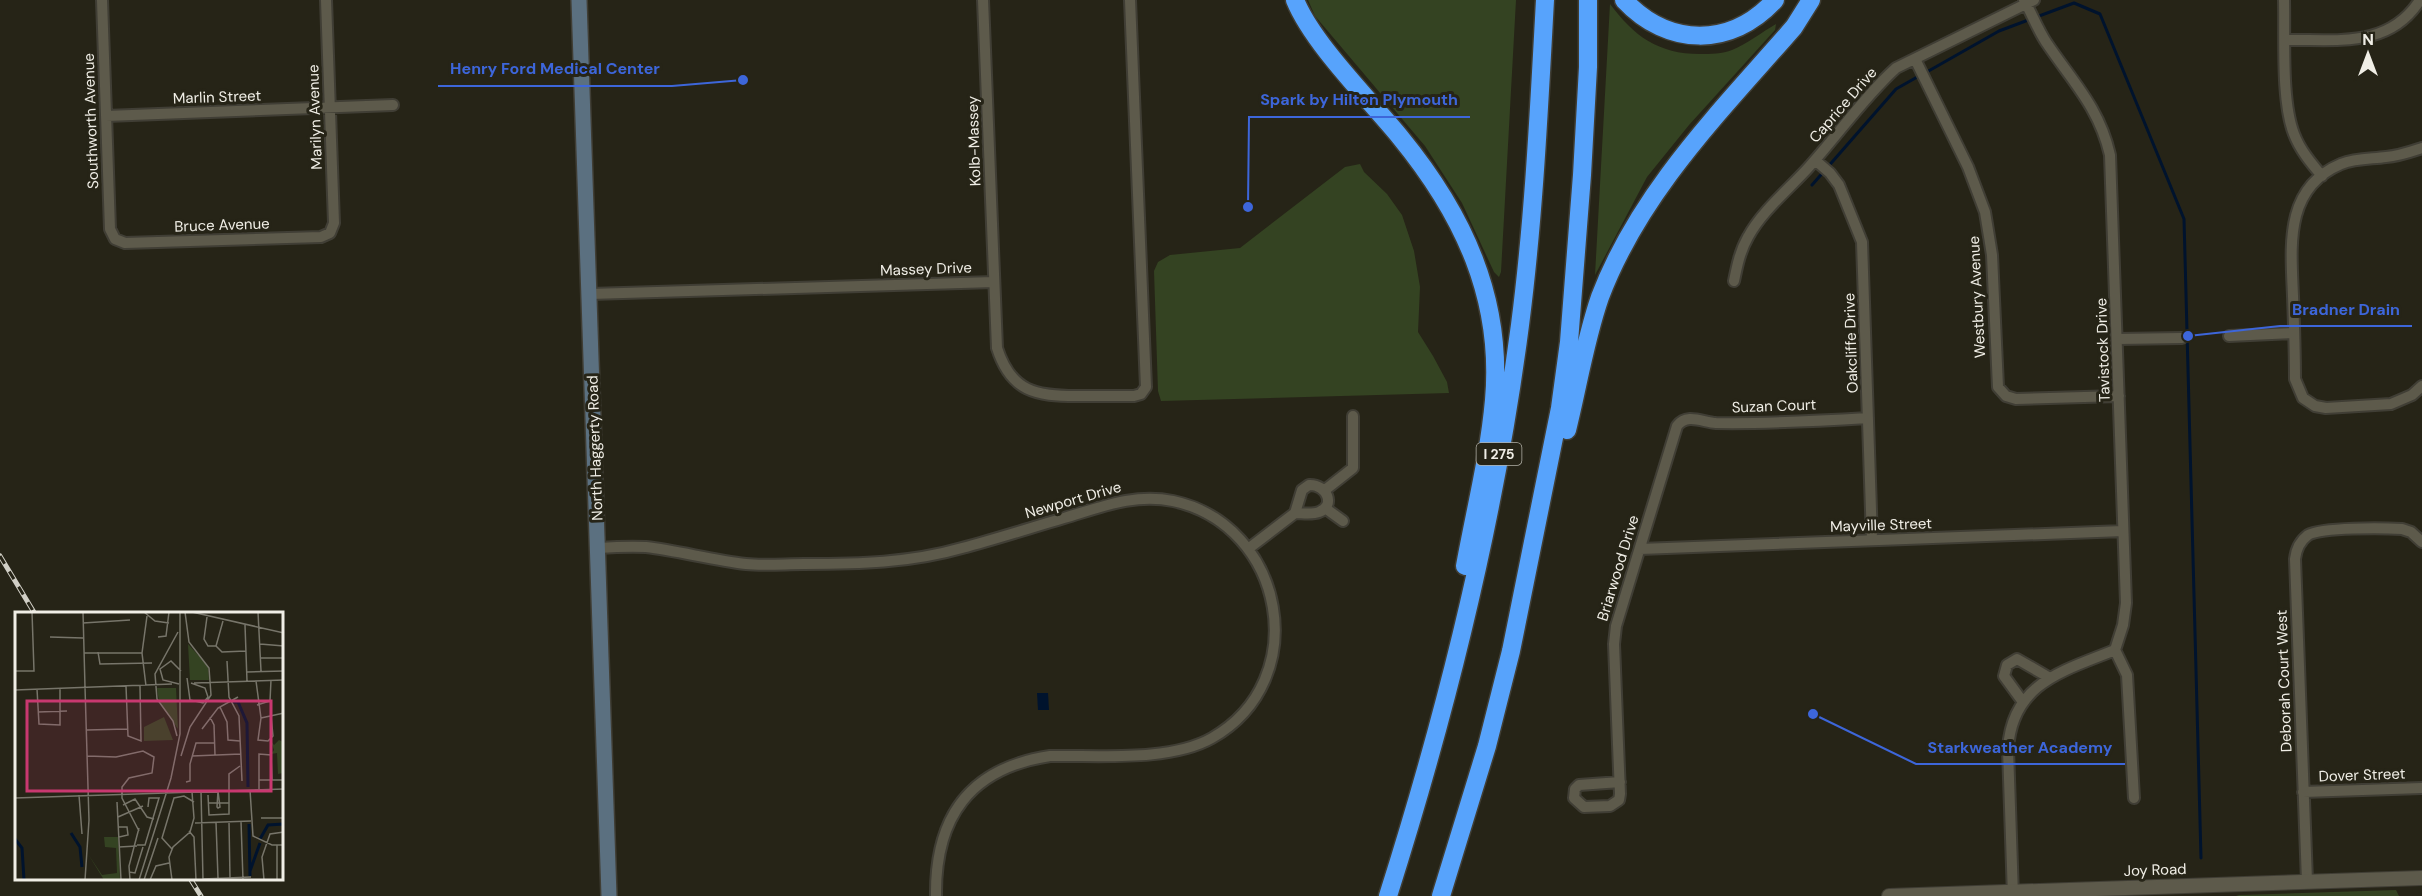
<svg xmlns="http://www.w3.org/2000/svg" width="2422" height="896" font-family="'DM Sans',sans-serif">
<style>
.green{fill:#344322}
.water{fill:#00132d}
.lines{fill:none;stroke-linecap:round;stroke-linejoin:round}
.stream{stroke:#00132d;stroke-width:3}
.minor-casing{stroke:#403e35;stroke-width:14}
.tertiary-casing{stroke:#403e35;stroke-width:16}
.secondary-casing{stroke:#403e35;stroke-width:18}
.motorway-casing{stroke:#403e35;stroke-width:21}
.minor{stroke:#5d5a4b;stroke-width:10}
.tertiary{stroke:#5d5a4b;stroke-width:14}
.secondary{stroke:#5b7080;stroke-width:15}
.motorway{stroke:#57a3fc;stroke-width:18}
.rail-casing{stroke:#d1cfc6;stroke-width:5}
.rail{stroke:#262417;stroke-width:3;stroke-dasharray:9;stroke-linecap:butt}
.labels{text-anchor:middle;stroke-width:6;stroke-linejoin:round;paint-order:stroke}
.shield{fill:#262417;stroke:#b3b1a8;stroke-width:1.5}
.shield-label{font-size:14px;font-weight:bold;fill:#f0eee6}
.street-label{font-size:15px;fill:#f0eee6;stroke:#262417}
.inset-river{fill:none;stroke:#00132d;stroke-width:3}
.inset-road{fill:none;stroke:#77756a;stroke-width:1.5}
.view{fill:#c93870;fill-opacity:0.15;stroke:#c93870;stroke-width:3}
.inset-edge{fill:none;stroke:#f0eee6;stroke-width:3}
.leader{fill:none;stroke:#3d66da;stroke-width:2}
.callout-dot{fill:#3d66da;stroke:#262417;stroke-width:2}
.callout-label{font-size:16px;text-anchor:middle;font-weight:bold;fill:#3d66da;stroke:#262417;stroke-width:6;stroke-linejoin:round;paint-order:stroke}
</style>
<rect width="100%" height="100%" fill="#262417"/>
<!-- green -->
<path class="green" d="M1308,0H1516L1501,272L1499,277L1494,272L1462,203L1425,146L1315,16Z
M1610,4C1634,36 1658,54 1700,54C1710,54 1723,54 1732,50C1747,44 1762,32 1776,24L1775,30L1689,125L1647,177L1595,275Z
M1360,164L1364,172L1387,194L1402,215L1414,251L1420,287L1418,332L1433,356L1447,382L1449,393L1161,401L1158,391L1154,271L1158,262L1170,255L1240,248L1345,167Z
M2396,890L2399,896H2236L2239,895Z"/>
<!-- water -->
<path class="water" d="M1037,693H1048L1049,710H1038Z"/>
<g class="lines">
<!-- stream -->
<path class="stream" d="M1925,73L1999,31L2074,3L2100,14L2184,219L2201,858
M1812,185L1896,89L1919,76"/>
<defs>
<path id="minor" d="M102,0L110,229L115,239L125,243L321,237L330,233L334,223L326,0
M983,0L997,348C1011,392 1036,396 1077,396C1096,396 1115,396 1134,396L1141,394L1146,387L1130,0
M2024,0C2032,14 2037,28 2046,42C2072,81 2099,107 2110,155L2126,603L2123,625L2115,650
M2284,0C2285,37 2281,101 2294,134C2300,150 2311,163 2322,176
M2285,40C2336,39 2389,49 2420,0
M1915,59L1968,167L1985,212L1992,255L1998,387L2006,396L2016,399L2119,396
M106,116L393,105
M2422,148C2410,152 2399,156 2386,157C2371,159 2356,158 2341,164C2284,188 2291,246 2293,296C2294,324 2295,351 2295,379L2303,398L2315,406L2326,408L2391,404L2412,395L2422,386
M1815,160L1830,173L1839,185L1862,242L1872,540
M1734,281C1737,266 1740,251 1748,237C1762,211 1788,190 1808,168C1838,135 1863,98 1896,68L2034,0
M590,294L994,282
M2229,336L2294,333
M2118,339L2182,338
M1309,485C1327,484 1336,506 1319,512C1312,515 1302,513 1295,513L1302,490Z
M1325,490L1353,468V416
M1325,508L1343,521
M598,548C613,547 630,546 646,547C679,551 712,560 746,564C765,566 785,564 804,564C858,564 910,563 962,548C996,539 1030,528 1064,518C1101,507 1135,493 1173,501C1285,525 1314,680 1212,738C1170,762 1098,755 1050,756C970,768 935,817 936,896
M1248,549L1295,513
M1640,549L2123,531
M2115,650L2127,675L2134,798
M2023,702L2004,676L2007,665L2017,659L2050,678
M1620,782L1579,785L1575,789L1574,798L1584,807L1610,806L1619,800L1620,794L1614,644L1616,626L1677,426C1687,413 1702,422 1716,423C1766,424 1818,421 1868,418
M2303,792L2422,788
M2307,881L2295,559C2296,550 2300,541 2308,535C2322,527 2384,528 2402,529L2411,532L2422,542
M2013,896L2008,749C2012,683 2063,671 2115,650"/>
<path id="tertiary" d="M1889,896L2422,878"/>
<path id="secondary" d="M579,0L609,896"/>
<path id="motorway" d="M1295,0C1313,44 1369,99 1400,137C1463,214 1503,298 1494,400C1489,456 1475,511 1465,566
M1624,0C1668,47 1731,48 1775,0
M1567,430C1578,386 1585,340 1600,297C1640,191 1722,110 1794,27L1811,0
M1388,896C1447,710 1495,518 1520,325C1534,217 1539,109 1545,0
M1441,896L1487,746L1511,651L1560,408L1569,342L1582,175L1588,67V0"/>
</defs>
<!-- minor casing -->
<use href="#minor" class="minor-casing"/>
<!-- tertiary casing -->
<use href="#tertiary" class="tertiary-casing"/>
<!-- secondary casing -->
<use href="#secondary" class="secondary-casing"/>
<!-- motorway casing -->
<use href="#motorway" class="motorway-casing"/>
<!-- minor -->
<use href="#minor" class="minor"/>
<!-- tertiary -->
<use href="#tertiary" class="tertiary"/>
<!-- secondary -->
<use href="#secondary" class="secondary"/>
<!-- motorway -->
<use href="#motorway" class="motorway"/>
<defs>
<path id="rail" d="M0,556L35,614
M191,880L201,896"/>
</defs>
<!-- rail casing -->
<use href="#rail" class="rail-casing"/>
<!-- rail -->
<use href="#rail" class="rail"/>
</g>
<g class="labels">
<!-- shield labels -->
<rect class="shield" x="1476.5" y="443" width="45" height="22" rx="4.5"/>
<g class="shield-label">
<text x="1499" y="459">I 275</text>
</g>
<!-- street labels -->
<g class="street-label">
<text transform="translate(217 97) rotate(-2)" y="5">Marlin Street</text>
<text transform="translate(1843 105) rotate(-49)" y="5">Caprice Drive</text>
<text transform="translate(315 117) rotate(-92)" y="5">Marilyn Avenue</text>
<text transform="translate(91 121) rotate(-92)" y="5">Southworth Avenue</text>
<text transform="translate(974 141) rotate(-92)" y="5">Kolb-Massey</text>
<text transform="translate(222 225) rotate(-2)" y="5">Bruce Avenue</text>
<text transform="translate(926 269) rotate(-2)" y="5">Massey Drive</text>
<text transform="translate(1977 297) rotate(-93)" y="5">Westbury Avenue</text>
<text transform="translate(1851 343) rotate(-92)" y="5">Oakcliffe Drive</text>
<text transform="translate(2103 350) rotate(-92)" y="5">Tavistock Drive</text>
<text transform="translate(1774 406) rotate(-2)" y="5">Suzan Court</text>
<text transform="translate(595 448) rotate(-92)" y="5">North Haggerty Road</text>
<text transform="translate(1073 500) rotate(-16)" y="5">Newport Drive</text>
<text transform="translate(1881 525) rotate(-2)" y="5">Mayville Street</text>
<text transform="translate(1618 568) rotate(-73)" y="5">Briarwood Drive</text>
<text transform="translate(2284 681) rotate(-92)" y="5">Deborah Court West</text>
<text transform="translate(2362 775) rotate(-2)" y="5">Dover Street</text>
<text transform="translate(2155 870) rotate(-2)" y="5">Joy Road</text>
</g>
</g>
<!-- overview -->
<g transform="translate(15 612)">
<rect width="268" height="268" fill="#262417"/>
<path d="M173,32L193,54L194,68H175ZM142,76H161L163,117L144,90ZM149,105L158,128L129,129V115ZM264,128L268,130V161L263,162L262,141L256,142L259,138L256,129L259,133ZM89,225H103L105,268H89L73,242L87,263L102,261L101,236L90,235Z" fill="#344322"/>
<path class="inset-river" d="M218,90H223L232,111L233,175M234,212L235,264M56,221L65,235L67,255M0,227L7,236L9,268M245,227L253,213L269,212M235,259L245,231"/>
<path class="inset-road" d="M68,0L70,75M129,0L140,9L154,11M177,0L269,21M243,0L246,59M192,5L189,27L193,34H201M68,11L115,8M230,13L232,69M35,25L68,26M143,25L151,24L154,0M245,32L269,34M201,34L207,40L231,39M201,34L208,9M83,40L85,52L137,51M69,41H127M245,46H269M212,49L214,85L224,104L227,169M0,59H19L17,0M232,60L269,59M172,66L175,88L188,91L193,85L190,76L176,71M241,69L246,106M179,71L269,68M164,72L148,68L145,57L156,49L166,59M111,74L113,124L126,129L125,74M131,74L127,41L132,4M22,77L24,112L45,113V76M0,78L157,72M242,93L255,89L256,68M205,95L212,110L213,128L225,129M23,100L52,99M195,105L199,113L200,143M246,106L243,128L253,129L258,124L256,104M246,106L269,101M187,117L203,96L223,85M72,118L112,117M162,124L158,109L142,87L140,62L163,20M72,144L101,145L128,139L139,145L137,161L114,166L107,175V186L124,219M166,144L175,115L196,83L194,56L174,30L170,0M177,144L226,142M244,168H269M171,170L175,169V152L181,131H200M244,177V142L256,143L257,168M235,178L238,224L257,233H269M186,179L188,268M203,179L205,195L203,196L202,195ZM64,183L67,222M193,183L194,203L214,202V162L225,154M0,186L269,177M102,190L106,268M193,191H214M108,193L120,187L132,205L139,207M103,205L128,194M246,206H269M226,209L228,268M201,210L203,266M214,210L215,266M180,211L236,209M103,215H112L113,223L104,225M174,219L179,225L181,268M122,233H130L144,186H134L133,195M262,233V268M104,235L122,234M157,237L147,226L159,186L169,184L179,190M114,260L120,261L128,235M188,267L236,265M70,268L74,208L70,75M115,268L114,254L124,216M124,268L156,166L165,122V0M129,268L143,226M135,268L141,254L154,251M157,268L154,245L158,235L175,220L179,206L177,180M249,268L247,245L255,222L269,220"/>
<path class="view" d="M12,89H256V179H12Z"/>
<rect width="268" height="268" class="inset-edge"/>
</g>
<!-- callouts -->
<path class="leader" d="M743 80L672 86H438M1248 207L1249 117H1470M2188 336L2280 326H2412M1813 714L1916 764H2125"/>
<g class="callout-dot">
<circle cx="743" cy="80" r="6"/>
<circle cx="1248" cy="207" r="6"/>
<circle cx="2188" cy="336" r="6"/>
<circle cx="1813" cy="714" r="6"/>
</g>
<g class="callout-label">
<text x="555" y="74">Henry Ford Medical Center</text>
<text x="1359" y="105">Spark by Hilton Plymouth</text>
<text x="2346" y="315">Bradner Drain</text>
<text x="2020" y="753">Starkweather Academy</text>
</g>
<!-- north arrow -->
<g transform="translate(2368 54)" stroke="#262417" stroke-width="4.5" paint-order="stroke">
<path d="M0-4.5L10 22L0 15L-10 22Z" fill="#f0eee6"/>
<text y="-9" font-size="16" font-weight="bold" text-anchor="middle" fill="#f0eee6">N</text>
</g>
</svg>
